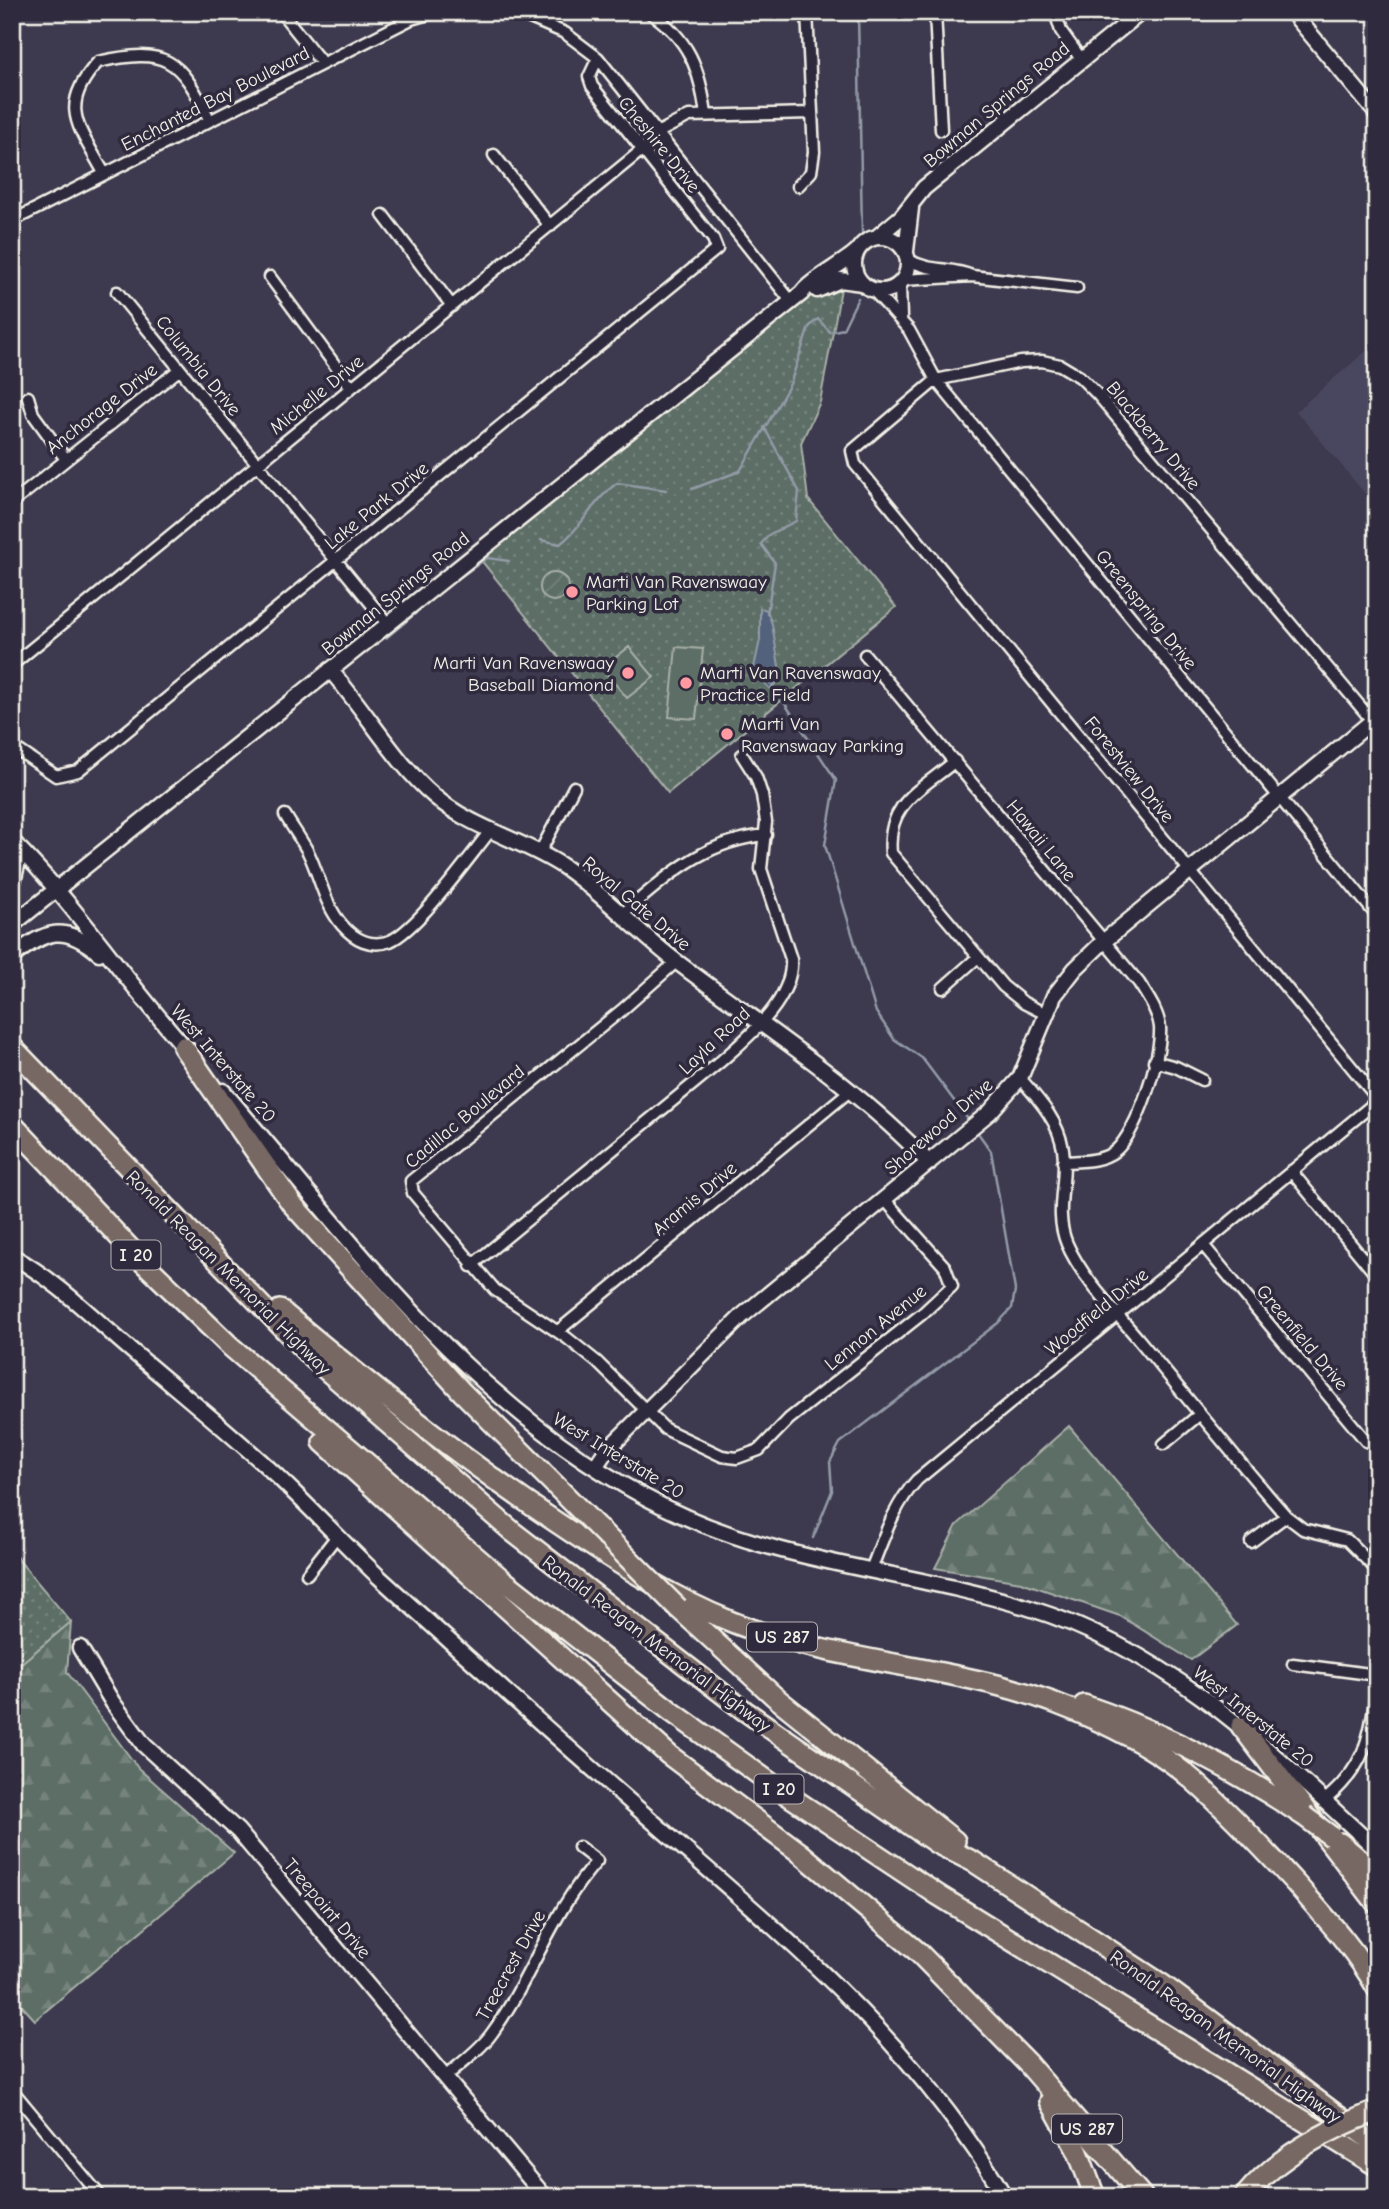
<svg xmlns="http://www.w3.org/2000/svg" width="1389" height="2209" font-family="'Comic Neue',sans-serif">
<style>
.built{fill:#4a475f}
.grass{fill:url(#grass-dots);stroke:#a8b0a7;stroke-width:2}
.forest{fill:url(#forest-firs);stroke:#a8b0a7;stroke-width:2}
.garden{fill:url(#garden-furrows);stroke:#a8b0a7;stroke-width:2}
.pitch{fill:#5c6e66;stroke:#a8b0a7;stroke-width:2}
.water{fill:#52627c;stroke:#939ba7;stroke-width:2}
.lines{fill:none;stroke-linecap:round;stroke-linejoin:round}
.stream{stroke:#939ba7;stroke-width:2.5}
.street-casing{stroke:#f4f1e8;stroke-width:15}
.secondary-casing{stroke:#f4f1e8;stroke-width:19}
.highway-casing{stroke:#f4f1e8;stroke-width:24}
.street{stroke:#2f2a3d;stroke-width:10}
.secondary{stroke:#2f2a3d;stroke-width:14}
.highway{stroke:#776864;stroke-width:19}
.highway-bridge-casing{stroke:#f4f1e8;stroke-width:24;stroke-linecap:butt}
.highway-bridge{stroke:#776864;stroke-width:19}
.poi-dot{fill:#ff9aa2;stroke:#2f2a3d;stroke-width:2.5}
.labels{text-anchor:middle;stroke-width:7;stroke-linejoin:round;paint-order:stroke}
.shield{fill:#2f2a3d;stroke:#b9b5b5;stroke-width:2}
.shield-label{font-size:18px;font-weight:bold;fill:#f4f1e8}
.street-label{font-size:19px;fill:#f4f1e8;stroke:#2f2a3d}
.poi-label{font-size:19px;fill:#f4f1e8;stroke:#2f2a3d;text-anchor:start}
</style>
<defs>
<pattern id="grass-dots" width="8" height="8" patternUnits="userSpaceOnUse" patternTransform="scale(1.75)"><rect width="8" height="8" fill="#5c6e66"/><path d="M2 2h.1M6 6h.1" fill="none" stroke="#74837c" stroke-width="1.8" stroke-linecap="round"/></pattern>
<pattern id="forest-firs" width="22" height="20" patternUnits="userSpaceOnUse" patternTransform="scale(1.75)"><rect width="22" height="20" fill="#5c6e66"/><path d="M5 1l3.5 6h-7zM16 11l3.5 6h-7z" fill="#74837c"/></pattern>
<pattern id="garden-furrows" width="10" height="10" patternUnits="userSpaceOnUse" patternTransform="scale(1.75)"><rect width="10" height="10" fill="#5c6e66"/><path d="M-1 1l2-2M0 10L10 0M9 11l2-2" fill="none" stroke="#74837c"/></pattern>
</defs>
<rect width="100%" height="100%" fill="#3d394f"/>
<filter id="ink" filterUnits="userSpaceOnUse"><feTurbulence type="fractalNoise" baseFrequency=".0143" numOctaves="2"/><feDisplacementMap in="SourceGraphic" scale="14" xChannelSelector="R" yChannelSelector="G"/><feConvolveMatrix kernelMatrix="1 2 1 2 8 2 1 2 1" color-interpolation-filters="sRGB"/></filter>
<g filter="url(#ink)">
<!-- built -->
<path class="built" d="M1372,346L1377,350V508L1296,411Z"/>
<!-- grass -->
<path class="grass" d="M845,267L820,402L801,443L808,499L896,607L668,793L476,554Z
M12,1552L71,1622L12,1671Z"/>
<!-- forest -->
<path class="forest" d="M1069,1426L1237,1625L1191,1660L1120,1616L1021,1582L935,1568L957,1525Z
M71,1622L67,1672L138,1768L234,1853L35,2020L12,1995V1671Z"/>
<!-- garden -->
<path class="garden" d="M540 587a14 14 0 1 1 28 0a14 14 0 1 1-28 0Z"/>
<!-- pitch -->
<path class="pitch" d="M629,647L654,677L627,698L602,668Z
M676,647L703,649L696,719L669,717Z"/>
<!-- water -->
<path class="water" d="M760,608L767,610L772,624L781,678L770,689L753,672L760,640Z"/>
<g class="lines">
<!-- stream -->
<path class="stream" d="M858,12L862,232
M764,427L799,491L796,521L770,534L761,544L775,563L767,614
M692,489L740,471L790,384L809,327L818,319L830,332L843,329L858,298
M541,540L560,544C583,527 593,500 617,483L666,490
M445,588L487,558L509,561
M386,638L416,613
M771,683L836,780L825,845L876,1012L894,1039L922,1058L967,1118
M813,1538L832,1491L830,1462L840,1443L998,1323L1012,1308L1015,1290L991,1151L978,1133"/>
<defs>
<path id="street" d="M281,12L322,63
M516,12L565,33L598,58L791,301
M649,12C689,38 700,69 706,115
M935,12L941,130
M1055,12L1061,31L1081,59
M657,133L689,116L811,113
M494,155L550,226
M104,173C79,127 57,107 98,62C166,47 180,58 209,119
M798,186L811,172L814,152L807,12
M383,215L452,306
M12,221L411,19L435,12
M909,260C929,272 951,267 972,276
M270,277L351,387
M903,280L972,276L1077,288
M900,284L901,318
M873,290L909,330L936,380L1377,916
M117,292L387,623
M28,397L33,414L65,458
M12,503L180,369
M865,655L1139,983C1147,996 1158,1011 1160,1027C1162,1056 1137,1133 1115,1151C1101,1162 1080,1161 1063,1162
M12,665L642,150
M1375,724L1098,395L1080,377L1060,365L1042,361L1021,362L936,380L852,451L855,464L1377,1098
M12,746L56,776L78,771L717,249L713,239L592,86L589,77L598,58
M955,761C921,790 886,803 891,853L1003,986L1024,1003L1046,1014
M285,815C292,827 301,839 308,852C320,876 324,904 342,925C354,939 371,948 390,941C418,929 470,856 491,830
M540,852L574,787
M621,915C668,876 703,841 766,835
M676,962L622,1010L411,1181L413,1193L495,1290L567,1338L597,1362L665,1429L722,1456L737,1458L759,1450L789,1419L922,1314L952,1286L945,1267L884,1199
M943,988L978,957
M1154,1061L1176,1067L1202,1080
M1020,1078C1039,1100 1058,1120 1063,1149C1068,1182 1053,1211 1067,1244C1083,1280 1115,1311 1140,1341C1189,1400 1236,1459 1286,1516L1303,1529L1347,1540L1377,1570
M1291,1171L1377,1276
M1204,1246L1366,1441L1377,1443
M471,1266L720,1062C748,1037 794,1000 791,959L761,869L766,822L762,795L756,777L742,755
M558,1331L851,1090
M1164,1444L1200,1414
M1251,1542L1286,1516
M870,1572C883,1540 893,1506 917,1480L1377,1101
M307,1574L337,1536
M1293,1664L1377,1675
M1324,1801C1366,1766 1369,1740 1377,1689
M445,2077C461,2063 480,2050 492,2033C532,1978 551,1912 597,1861L579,1847
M12,2090L101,2197"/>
<path id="secondary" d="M1292,12L1377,114
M854 264a27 27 0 1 1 54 0a27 27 0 1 1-54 0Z
M877,237L901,217L924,188L1141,12
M906,251L911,208
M817,290L840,280L862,283
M330,670C364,708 396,764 434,796C472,829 522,839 564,867C605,895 637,932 677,962C763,1027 854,1084 929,1163
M12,841C77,906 127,984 189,1052
M12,886L19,857L14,844
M12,925L802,293C808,282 843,264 856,252
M12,957C46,930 64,923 99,953
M223,1091C360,1250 472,1411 666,1508C782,1565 908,1570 1029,1608C1174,1653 1269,1750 1377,1850
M12,1256C57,1281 92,1317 131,1350C180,1392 230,1432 277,1476C312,1509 345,1545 380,1578C467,1657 554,1736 643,1813C780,1933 911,2037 1005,2197
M595,1467L605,1452L742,1316L990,1112L1020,1078L1054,996L1075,969L1103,942L1377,717
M80,1648L113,1703L144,1745L238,1831L545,2197"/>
<path id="highway" d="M12,1047L309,1355L513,1532L745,1711L936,1843L974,1862L1163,1985L1377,2145
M183,1047L292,1204L462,1392L540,1470
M12,1124L143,1262L230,1346L503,1580L672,1712L786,1794L938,1895L1377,2166
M280,1310C370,1385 461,1459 559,1524C614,1561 670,1597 732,1622C817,1656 909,1663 997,1685C1061,1701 1143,1736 1193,1780C1229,1812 1263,1848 1296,1884C1325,1917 1355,1949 1377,1988
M323,1442L669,1755L799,1852L918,1952L1028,2064L1143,2197
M678,1608L775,1697L955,1841
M1084,1705C1163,1732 1235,1770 1304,1816
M1241,1726L1377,1904
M1340,1843L1377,1874
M1050,2101L1078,2152L1095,2197"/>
</defs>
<!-- street casing -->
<use href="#street" class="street-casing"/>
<!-- secondary casing -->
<use href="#secondary" class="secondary-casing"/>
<!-- highway casing -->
<use href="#highway" class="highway-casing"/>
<!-- street -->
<use href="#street" class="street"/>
<!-- secondary -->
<use href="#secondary" class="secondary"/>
<!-- highway -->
<use href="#highway" class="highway"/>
<defs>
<path id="highway-bridge" d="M540,1470L678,1608
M1304,1816L1332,1837
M1244,2197C1277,2156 1329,2129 1377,2111"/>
</defs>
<!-- highway-bridge casing -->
<use href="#highway-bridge" class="highway-bridge-casing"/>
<!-- highway-bridge -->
<use href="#highway-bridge" class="highway-bridge"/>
</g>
</g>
<!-- markers -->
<g class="poi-dot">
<circle cx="572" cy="592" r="7"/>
<circle cx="628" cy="673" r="7"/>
<circle cx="686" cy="683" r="7"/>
<circle cx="727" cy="734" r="7"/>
</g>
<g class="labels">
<!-- shield labels -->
<g class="shield">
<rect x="111.5" y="1240.5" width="49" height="29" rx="5"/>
<rect x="747" y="1622.5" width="70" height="29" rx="5"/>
<rect x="754.5" y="1774.5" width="49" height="29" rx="5"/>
<rect x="1052" y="2114.5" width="70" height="29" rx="5"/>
</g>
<g class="shield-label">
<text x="136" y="1261">I 20</text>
<text x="782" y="1643">US 287</text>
<text x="779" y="1795">I 20</text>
<text x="1087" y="2135">US 287</text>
</g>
<!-- street labels -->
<g class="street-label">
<text transform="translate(215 98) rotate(-27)" y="7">Enchanted Bay Boulevard</text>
<text transform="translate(996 104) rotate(-40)" y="7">Bowman Springs Road</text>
<text transform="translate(660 144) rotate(51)" y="7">Cheshire Drive</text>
<text transform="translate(199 365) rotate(51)" y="7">Columbia Drive</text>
<text transform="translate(316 394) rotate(-39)" y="7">Michelle Drive</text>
<text transform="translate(101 408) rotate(-38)" y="7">Anchorage Drive</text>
<text transform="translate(1154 435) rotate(50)" y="7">Blackberry Drive</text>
<text transform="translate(376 505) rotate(-39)" y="7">Lake Park Drive</text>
<text transform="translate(395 593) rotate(-39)" y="7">Bowman Springs Road</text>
<text transform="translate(1147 609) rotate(51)" y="7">Greenspring Drive</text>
<text transform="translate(1130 769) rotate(51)" y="7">Forestview Drive</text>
<text transform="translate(1042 840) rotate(51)" y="7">Hawaii Lane</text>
<text transform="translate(637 903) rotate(40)" y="7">Royal Gate Drive</text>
<text transform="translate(714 1040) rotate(-43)" y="7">Layla Road</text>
<text transform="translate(224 1063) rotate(49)" y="7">West Interstate 20</text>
<text transform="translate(464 1116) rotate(-40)" y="7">Cadillac Boulevard</text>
<text transform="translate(938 1126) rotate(-41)" y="7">Shorewood Drive</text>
<text transform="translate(694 1198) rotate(-40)" y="7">Aramis Drive</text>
<text transform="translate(229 1272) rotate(45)" y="7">Ronald Reagan Memorial Highway</text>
<text transform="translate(1096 1311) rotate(-39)" y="7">Woodfield Drive</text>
<text transform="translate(875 1327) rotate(-39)" y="7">Lennon Avenue</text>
<text transform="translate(1303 1337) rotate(50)" y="7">Greenfield Drive</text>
<text transform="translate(619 1455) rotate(31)" y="7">West Interstate 20</text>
<text transform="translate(657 1643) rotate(37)" y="7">Ronald Reagan Memorial Highway</text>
<text transform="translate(1254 1716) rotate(39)" y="7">West Interstate 20</text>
<text transform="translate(328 1908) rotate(50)" y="7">Treepoint Drive</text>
<text transform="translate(510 1965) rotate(-61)" y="7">Treecrest Drive</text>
<text transform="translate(1226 2036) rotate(36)" y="7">Ronald Reagan Memorial Highway</text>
</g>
<!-- poi labels -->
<g class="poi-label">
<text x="586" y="588">Marti Van Ravenswaay<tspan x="586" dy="22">Parking Lot</tspan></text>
<text x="614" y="669" text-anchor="end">Marti Van Ravenswaay<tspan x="614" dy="22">Baseball Diamond</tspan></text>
<text x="700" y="679">Marti Van Ravenswaay<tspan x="700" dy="22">Practice Field</tspan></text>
<text x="741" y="730">Marti Van<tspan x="741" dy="22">Ravenswaay Parking</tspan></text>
</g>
</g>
<!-- margin -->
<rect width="1389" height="2209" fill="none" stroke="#2f2a3d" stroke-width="42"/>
<rect x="21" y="21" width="1347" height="2167" fill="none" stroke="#f4f1e8" stroke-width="2.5" filter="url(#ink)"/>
</svg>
